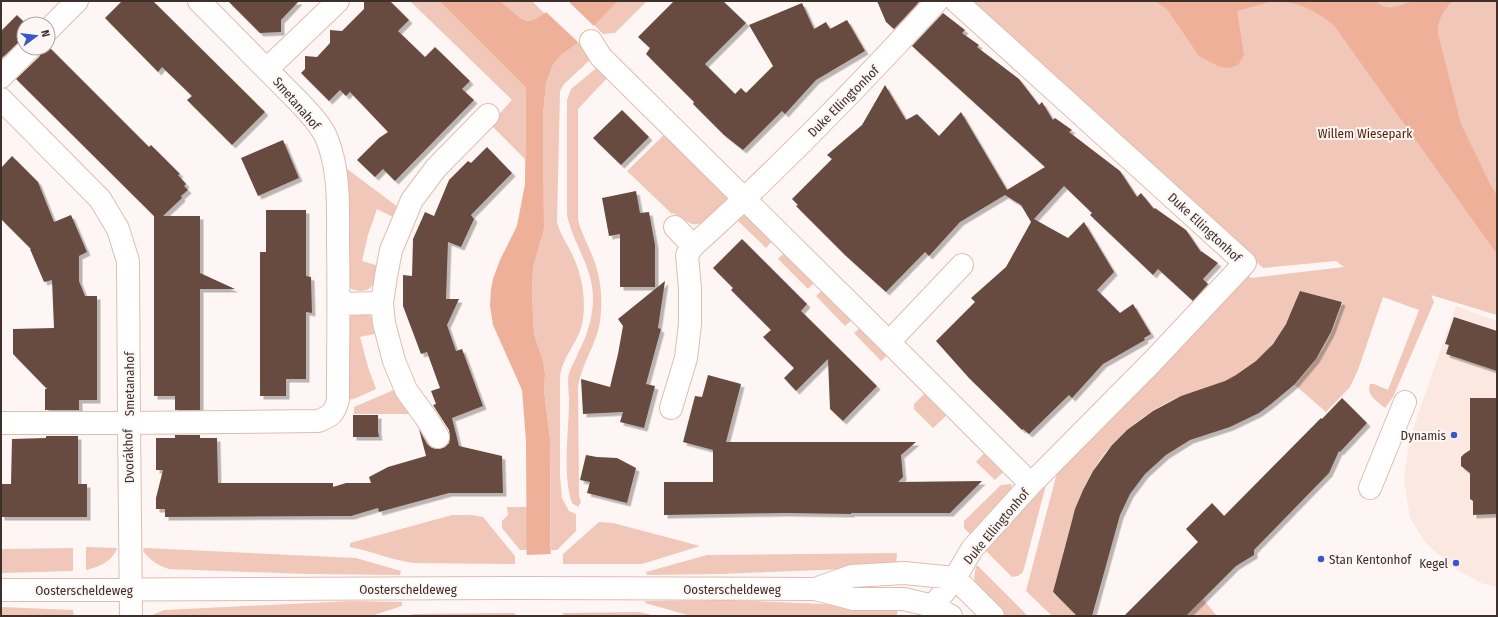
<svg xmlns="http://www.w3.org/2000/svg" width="1498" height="617" font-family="'Fira Sans Condensed',sans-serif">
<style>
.built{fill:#fae8e1}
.green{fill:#f0c7b8}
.water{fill:#eeb098}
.pier{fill:#fef6f4}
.building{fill:#674b3f;filter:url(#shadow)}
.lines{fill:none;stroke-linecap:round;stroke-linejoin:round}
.minor-casing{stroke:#dfbdb0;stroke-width:24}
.minor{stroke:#fff;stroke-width:22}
.poi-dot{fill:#3a56c8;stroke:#fef6f4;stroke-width:1.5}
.labels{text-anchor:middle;stroke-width:4;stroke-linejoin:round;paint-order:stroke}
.street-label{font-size:13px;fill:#3e302b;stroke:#fef6f4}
.park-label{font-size:13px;fill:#541e04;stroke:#fef6f4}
.poi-label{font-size:13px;fill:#3e302b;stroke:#fef6f4;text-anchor:end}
</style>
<defs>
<filter id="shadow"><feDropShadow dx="3.5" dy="3.5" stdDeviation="0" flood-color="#0004"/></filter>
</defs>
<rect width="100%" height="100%" fill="#fef6f4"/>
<!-- built -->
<path class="built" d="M1456,306L1497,321V587L1481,583L1452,567L1425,542L1410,518L1404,480L1408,450L1416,420Z"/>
<!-- green -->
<path class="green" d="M410,1H439L526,88L525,159L490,124L512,100Z
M501,1H532L545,14C526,29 514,14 501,1Z
M618,1H647L615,33L603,34L594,25Z
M968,1H1497V315L1431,295L1434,302L1393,397L1385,408C1377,401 1366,396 1370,384H1374L1388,390L1419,310L1383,297L1358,370L1350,387L1326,412L1295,385C1309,369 1323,353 1331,334C1336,324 1339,313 1343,302L1300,291C1289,325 1268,358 1235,376C1228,379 1221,384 1213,386C1203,390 1192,392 1181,396C1155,407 1132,424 1112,445C1075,485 1067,541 1053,593L1077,616H1052L1026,591L1058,469L1244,272L1251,278L1344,267L1336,261L1263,268Z
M578,42L592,58L564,84L560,91L557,222C560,234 566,242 571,252C582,274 587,300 582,324C578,343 562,357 560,377V476L562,498L569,511L576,514V531L557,550H551L550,439L544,391L545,374L543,361L534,334L532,292L533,268L544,229L543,116L546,83L553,65L561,55Z
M599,66L609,76L578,109V220C582,235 590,248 595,263C602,283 603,306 599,327C594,348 581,366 578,387L579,496L581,502L578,507L572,503C562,475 569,431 569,401C569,392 567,382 569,373C572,365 576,359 579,351C587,336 592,319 593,302C594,267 574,247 567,215V100L571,89Z
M667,132L733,198C722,208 708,227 692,224C686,222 679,216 673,213L672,214L627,171Z
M343,166L398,207L393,217L377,209L368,235L362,261L379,266C376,277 375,291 360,291C355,290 352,290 349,287Z
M744,209L774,239L766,248L735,218Z
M786,251L816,281L808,289L778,259Z
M824,288L854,318L845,326L816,296Z
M367,314L374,319L379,333L360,337L368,367L376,389L354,399L346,400L348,319L352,315Z
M862,326L889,354L881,361L854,333Z
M396,389L415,414H354V407Z
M927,391L948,414L933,428L914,409V404Z
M985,452L1006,469L995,480L976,462Z
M1047,481L1023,572L1018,576L1012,577L984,549Z
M1012,484L1011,491L971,535L964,528V521L1001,485Z
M507,507H527V550H520L502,528V521L508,515Z
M452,515H472L483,517L515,556V564L413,563C392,560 371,551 350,547V543Z
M599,522L613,523L700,546L642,564H563V554Z
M86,547L117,548C113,561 99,567 86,570Z
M73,548V571L1,573V549Z
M144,548L356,558L401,571L400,575L306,574L169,569C157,565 151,561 143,551Z
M897,553L896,567L720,574L647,575L646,572L707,555Z
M976,566H978L1028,616H1003L976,586L974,577Z
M1203,599L1217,616H1186Z
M726,600L897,607V616H691L645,603V601Z
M351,601L402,602V606L371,616H150L164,610Z
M1,607L73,610L74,616H1Z
M639,612L656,616H563V613Z
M515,613V616H402L415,614Z"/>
<!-- water -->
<path class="water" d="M439,1H501C528,28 531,26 559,1H618L576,44L561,55L553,65L546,83L543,116L544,229L533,268L532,292L534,334L543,361L545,374L544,391L550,439L551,616H527L526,441L522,390L493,325L490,306L491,289L493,279L500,260L517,226L525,184L526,88Z
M1155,1H1273L1237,11L1244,55L1238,65L1230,68L1220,67L1199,56L1167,9Z
M1277,1H1376C1390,15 1402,2 1417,1C1429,0 1441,1 1452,1C1443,12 1437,19 1438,34L1461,124L1490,184L1497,196V254L1333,24C1312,10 1303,3 1277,1Z"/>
<!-- pier -->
<path class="pier" d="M556,1H568L595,27L579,43L545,11Z
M552,554V616H525V555Z"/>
<!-- building -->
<path class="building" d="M122,1H153L265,112L232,145L187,100L192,96L162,67L158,72L105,18Z
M228,1H299L281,20V32L260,33Z
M364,1H390L409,20L398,31L425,57L435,47L470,81L462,89L474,100L395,181L383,169L375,177L357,160L379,138L388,132L350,92L346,96L340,90L329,101L301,73L305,69V56L317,57L330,43V30L342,31L364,9Z
M674,1H723L746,23L705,64L735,94L741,88L746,93L773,66L749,25L802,3L814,29L826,22L830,29L847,20L865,51L816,80L785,114L782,111L743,150L724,135L693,104L694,102L646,54L650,48L638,37Z
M877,1H920L894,29L886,22Z
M943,13L965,30L962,33L979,45L977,47L1019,79L1039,105L1042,102L1053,120L1055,118L1072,130L1069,132L1120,171L1137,197L1141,193L1154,209L1155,208L1186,230L1201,252V251L1218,263L1203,279L1208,284L1193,301L1158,269L1153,275L1090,215L1092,213L1064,186L1034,219L1068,238L1084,222L1114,272L1097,290L1120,313L1133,304L1151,334L1144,338L1145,340L1103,364L1072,398L1069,395L1029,434L1023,429L1022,430L969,378L936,341L975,302L971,298L1006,267L1031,222L1021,205L1005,195L960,222L929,256L925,252L886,292L845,255L796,206L798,205L792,199L832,159L827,155L862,125L885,85L906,120L917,114L939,136L961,112L1007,190L1045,167L912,46Z
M17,15L26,24H24V37L1,59V31Z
M48,46L149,147L151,145L180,174L178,175L186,184L184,186L188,190L181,196L182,198L163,216H200V273L235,289H200V410H175V396H154V216L16,79L39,57L42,52V48H48Z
M622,110L649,137L621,165L593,138Z
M283,140L299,178L258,196L241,158Z
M487,147L512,173L471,215L474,219L461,247L448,242L446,299H459L447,325L456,351L462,349L483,406L452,418L459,446L502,456L503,493H449L379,512L378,508L351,516L165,517V509H156V498L163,470H156V438H175V435H200V438H217L218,483H333V487L346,483H371L369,477L388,467L426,456L419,429L427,444L432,448L439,449L445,447L449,443L450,437L449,430L433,405L436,404L431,391L440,388L427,352L421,354L403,306V275L412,276L413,239L425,212L434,216L449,180L468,161L471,163Z
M12,156L38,182L54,222L71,215L87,252L79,256V281L85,296H97V400H79V410H45V389H47L13,354V329L54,328L52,280L44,282L30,249H31L1,219V168Z
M636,191L640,213L649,212L655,245V287H620V234L609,236L602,198Z
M266,210H306V276L311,277L312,313L306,312V379H286V396H260V252H266Z
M742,239L807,304L801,311L877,386L843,421L830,409L828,359L796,391L784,378L794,368L763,337L771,330L731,290L733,288L713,268Z
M665,281L658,328L661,329L646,384L655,386L644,428L620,422L623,412L583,414L581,379L610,387L618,354L623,326L618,319Z
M1300,291L1342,302L1331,332L1316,359L1295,384L1271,404L1259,413L1230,427L1190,440L1166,455L1145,474L1130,494L1120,515L1092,616H1077L1053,592L1075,509L1083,490L1093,471L1112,445L1127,430L1153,411L1181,396L1225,381L1236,375L1256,361L1273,344L1286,324Z
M1454,317L1497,331V371L1446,354L1449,345L1445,344Z
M708,375L741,384L726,442H916L901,455L903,477L898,482L982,481L950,513H851V514L784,513L664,515V482H713V450L683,442L695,396L702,397Z
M1342,398L1367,423L1340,452L1339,451L1329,473L1254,550V555L1236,566L1186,616H1124L1198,542L1186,529L1212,503L1224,516L1321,418L1322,419Z
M1470,398H1497V514L1473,515V501L1470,499V473L1461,466V457L1464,454L1470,450Z
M353,415H378V431L379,437H353Z
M46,436H78V484H87V517H1V484H11L12,439L46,438Z
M586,455L597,457L617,458L636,468L627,503L587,493L590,482L580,480Z"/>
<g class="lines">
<defs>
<path id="minor" d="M48,30L77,1
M591,41L601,57L889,342L1031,484
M267,69L338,1
M1,77L30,48
M1,99L100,199L118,229L128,261L129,423L318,421C331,416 334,414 338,400C338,347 339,295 338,242C338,208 340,172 327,139C322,126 310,114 300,103L199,1
M675,227L693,246
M339,304L382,303
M889,342L962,265
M671,408L686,358L690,324V289L687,255L693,246C779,169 859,86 937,1
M1,423H129L131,616
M438,437L427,419L406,390L394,361L384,323L382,303L386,276L391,250L412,200L436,168L488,115
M1370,488L1405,402
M815,589L852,576L904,573L955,578L993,616
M1,590L524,588L815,589L854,599H904L933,606L951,616
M933,606L955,578L972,549L1031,484L1152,362L1245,263L956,1"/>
</defs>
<!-- minor casing -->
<use href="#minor" class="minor-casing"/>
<!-- minor -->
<use href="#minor" class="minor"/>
</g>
<!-- markers -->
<g class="poi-dot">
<circle cx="1454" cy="435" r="4"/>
<circle cx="1321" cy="559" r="4"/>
<circle cx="1456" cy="563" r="4"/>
</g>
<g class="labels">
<!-- street labels -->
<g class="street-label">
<text transform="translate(843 101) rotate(-45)" y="5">Duke Ellingtonhof</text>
<text transform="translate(297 103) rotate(49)" y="5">Smetanahof</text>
<text transform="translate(1205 227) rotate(43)" y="5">Duke Ellingtonhof</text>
<text transform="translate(129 384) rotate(-90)" y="5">Smetanahof</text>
<text transform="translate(128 456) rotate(-92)" y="5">Dvorákhof</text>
<text transform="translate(996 526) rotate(-50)" y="5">Duke Ellingtonhof</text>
<text x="408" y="594">Oosterscheldeweg</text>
<text x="732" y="594">Oosterscheldeweg</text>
<text x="84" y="595">Oosterscheldeweg</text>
</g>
<!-- park labels -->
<g class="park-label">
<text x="1365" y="138">Willem Wiesepark</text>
</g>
<!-- poi labels -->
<g class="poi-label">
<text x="1446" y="440">Dynamis</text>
<text x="1329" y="564" text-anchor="start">Stan Kentonhof</text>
<text x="1448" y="568">Kegel</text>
</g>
</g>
<!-- border -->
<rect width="1498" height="617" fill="none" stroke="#3e302b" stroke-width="4"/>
<!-- north arrow -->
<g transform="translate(36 36) rotate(75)"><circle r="19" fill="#fef6f4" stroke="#b1a7a4"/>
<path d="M0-3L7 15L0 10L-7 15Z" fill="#3a56c8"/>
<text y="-6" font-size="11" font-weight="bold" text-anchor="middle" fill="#3e302b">N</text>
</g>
</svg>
